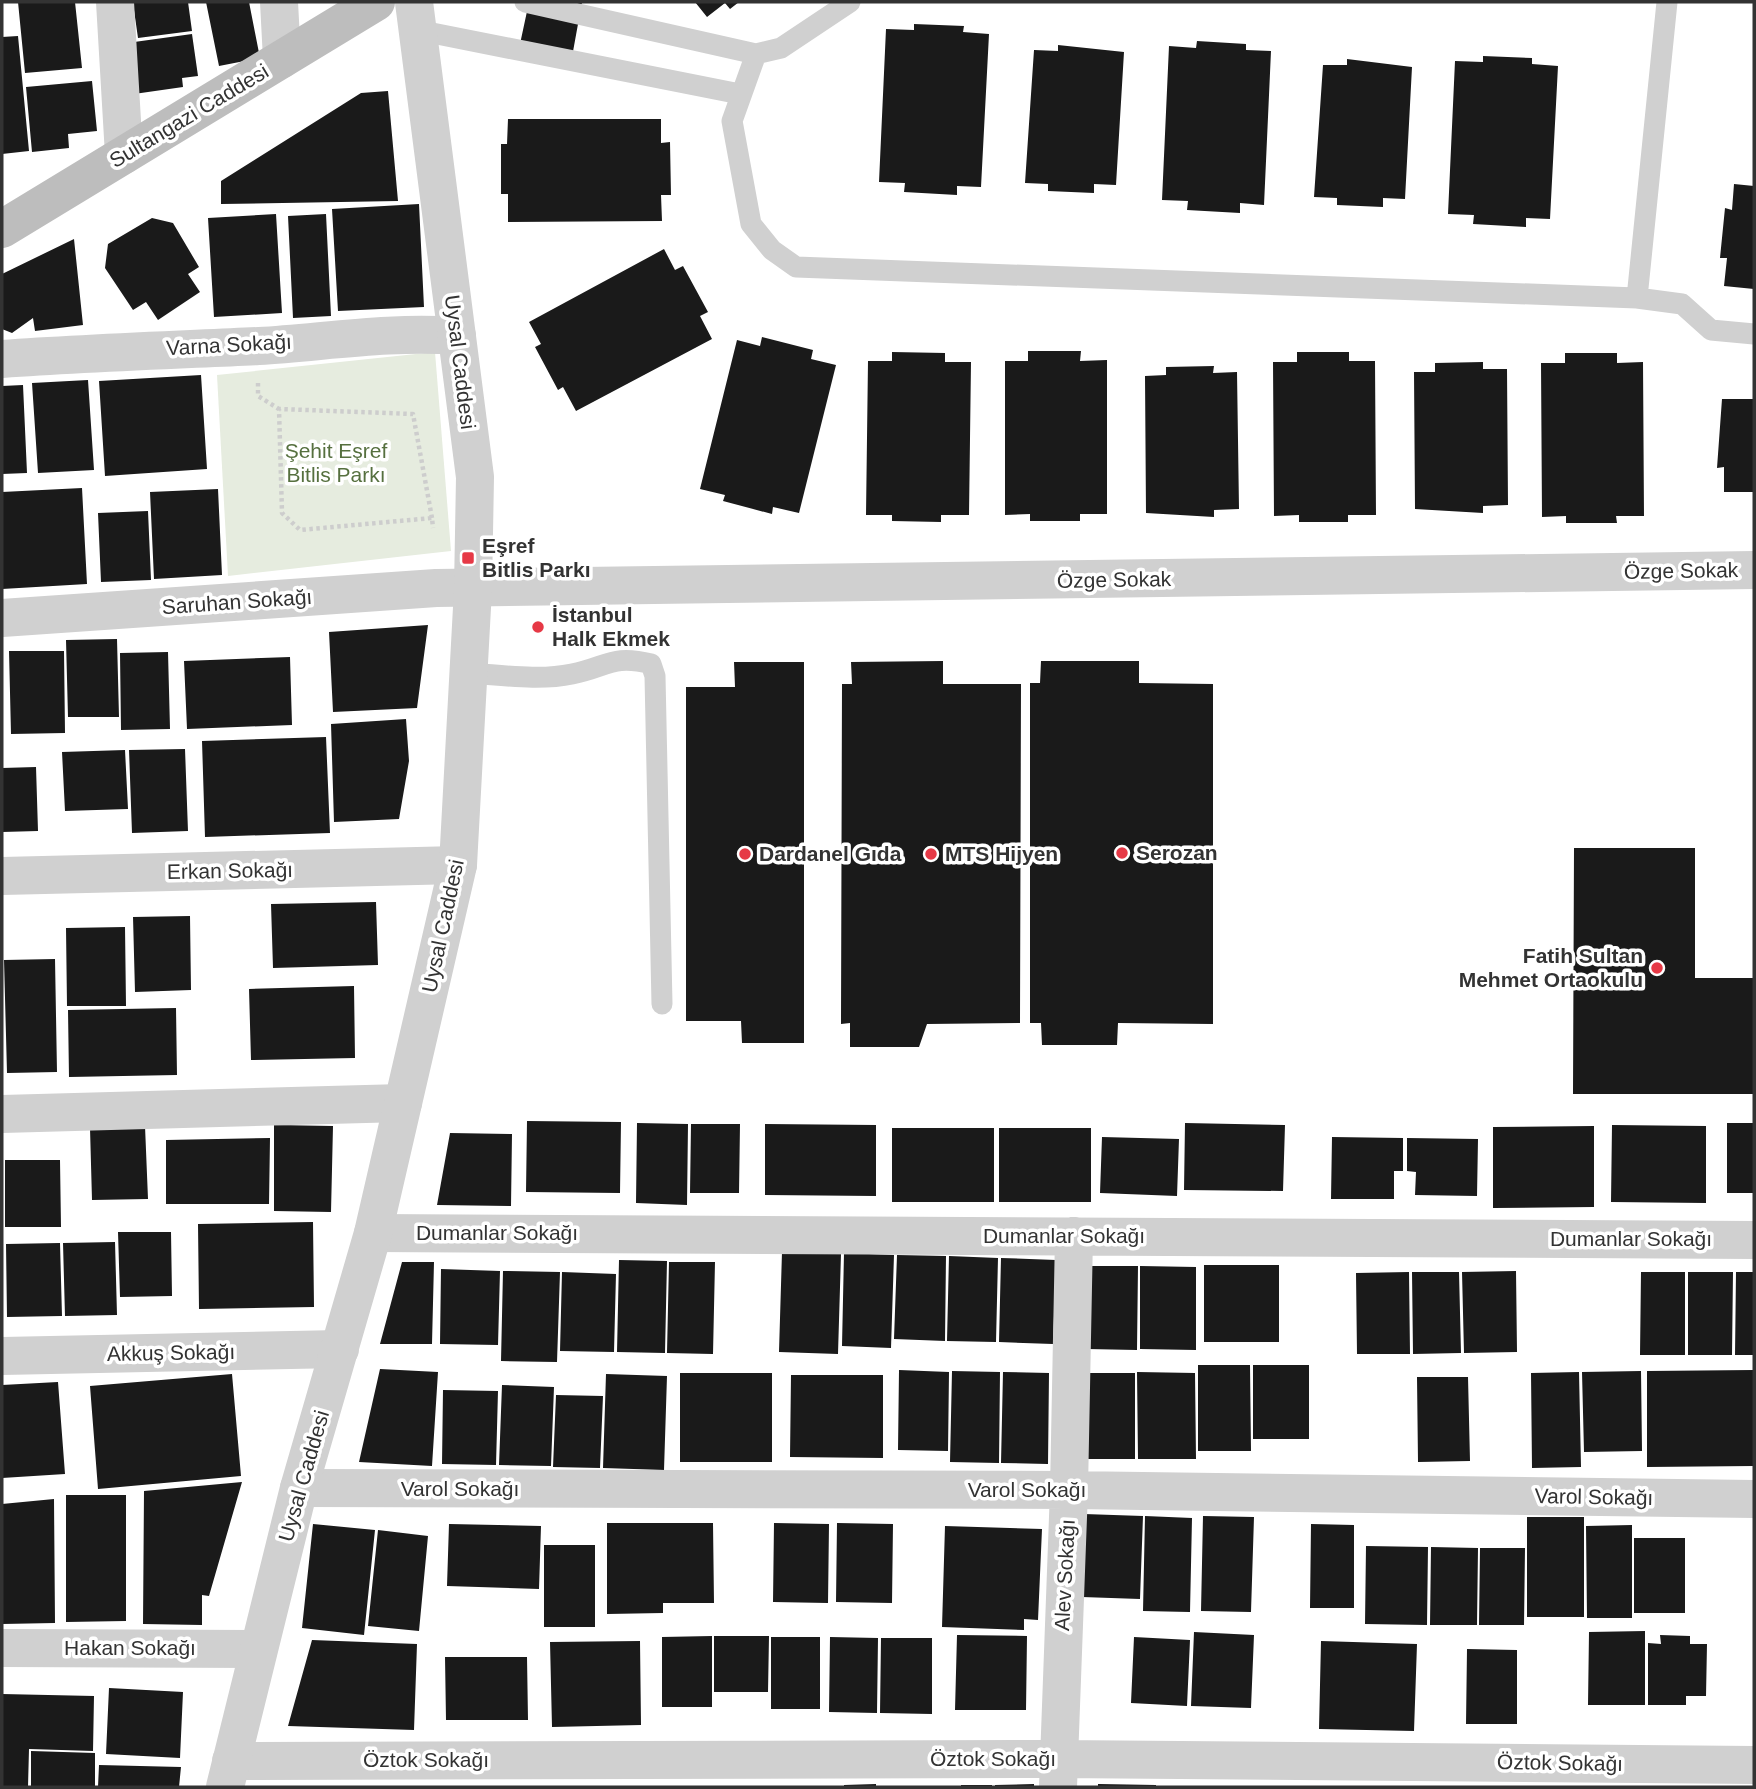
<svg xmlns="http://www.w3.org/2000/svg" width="1756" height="1789" font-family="Helvetica,sans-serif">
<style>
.green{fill:#e6ecdf}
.building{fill:#1a1a1a}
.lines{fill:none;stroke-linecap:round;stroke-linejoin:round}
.path{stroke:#cdcdcd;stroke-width:4.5;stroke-dasharray:3.5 3.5;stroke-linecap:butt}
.service{stroke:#d0d0d0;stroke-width:21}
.minor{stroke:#d0d0d0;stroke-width:38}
.tertiary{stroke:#d0d0d0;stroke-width:38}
.secondary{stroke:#bdbdbd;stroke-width:38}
.poi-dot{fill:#e63946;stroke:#fff;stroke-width:2.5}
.labels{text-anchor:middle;stroke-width:7;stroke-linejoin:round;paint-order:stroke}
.street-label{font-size:21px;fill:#333;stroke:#fff}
.park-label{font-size:21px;fill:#56703f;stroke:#fff}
.poi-label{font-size:21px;font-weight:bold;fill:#333;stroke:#fff;text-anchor:start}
</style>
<rect width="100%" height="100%" fill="#fff"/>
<!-- green -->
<path class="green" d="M435,352L451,551L228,576L217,375Z"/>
<!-- building -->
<path class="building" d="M18,2H75L82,68L25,73Z
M143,2H188L192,31L138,38L133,3Z
M206,2H249L260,58L219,66Z
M529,2H582L570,68L517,58Z
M695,2H739L730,9L725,3L707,17Z
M914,24L964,26L963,32L989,34L981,187L957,186V195L904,192L905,183L879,182L886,29L914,30Z
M192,34L198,76L182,78L183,87L134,94L127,43Z
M18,36L29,151L2,154V37Z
M1197,41L1246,44V50L1271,51L1264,205L1240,203V213L1187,210L1188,201L1162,200L1169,46L1196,48Z
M1058,45L1124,52L1116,185L1094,184V193L1048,191V184L1025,183L1034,50L1058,51Z
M1483,56L1532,58V64L1558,66L1550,219L1526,218V227L1473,224L1474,215L1448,214L1455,61L1483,62Z
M1347,59L1412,67L1405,199L1383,198V207L1337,205V198L1314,197L1323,65H1347Z
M92,81L97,131L68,134L69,148L32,152L26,87Z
M388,91L398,201L221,204V181L361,93Z
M508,119H661V143L670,142L671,195H661L662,221L508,222V194H501V144H507Z
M1734,184L1754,186V289L1724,286L1727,258H1720L1725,208L1732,210Z
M419,204L424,307L338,311L332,209Z
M276,214L282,313L214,317L208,218Z
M326,214L331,316L293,318L288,216Z
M152,218L173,223L199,267L188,274L200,292L158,320L146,302L133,310L105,268L108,244Z
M74,239L83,325L35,331L33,318L12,333L2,329V274Z
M664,249L675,270L683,266L708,312L700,316L712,339L576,411L563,387L558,390L535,347L541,344L529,322Z
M762,337L813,350L811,359L836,365L799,513L773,507L772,514L723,501L725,495L700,489L737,340L760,346Z
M1028,351H1081L1080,361L1107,360V514H1080V521H1030V514L1005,515V361H1028Z
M892,352L945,353V362H971L969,515H941V522L892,521V515H866L868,361H892Z
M1297,352H1349V361H1375L1376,515H1348V522H1299V515L1274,516L1273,362H1297Z
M1565,353H1617V363L1643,362L1644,516H1616L1617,523H1566V516L1542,517L1541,363H1565Z
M1483,362V369H1507L1508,505L1483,506V513L1415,509L1414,372H1435V363Z
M1214,366L1213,373L1237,372L1239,509L1214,510V517L1146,513L1145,376L1166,375V367Z
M201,375L207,469L105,476L99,381Z
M88,380L94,470L38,473L32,383Z
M23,385L27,473L2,474V386Z
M1722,399H1754V492H1724V467L1717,468Z
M82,488L87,584L2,589V492Z
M218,489L222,575L154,579L150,492Z
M148,511L151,580L101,582L98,513Z
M428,625L417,708L333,712L329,632Z
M117,639L119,717H68L66,640Z
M9,651H64L65,733L11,734Z
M168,652L170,729L121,730L120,653Z
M290,657L292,725L187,729L184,661Z
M943,661V684H1021L1020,1023L927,1024L919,1047H850V1023L841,1024L842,684H852L851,662Z
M1041,661H1139V683L1213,684V1024L1118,1023L1117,1045H1042L1041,1023H1030V683H1040Z
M734,662H804V1043H742L741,1021H686V687H735Z
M406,719L409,761L399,819L334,822L331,724Z
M326,737L330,833L205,837L202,741Z
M185,749L188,831L132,833L129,750Z
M125,750L128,809L65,811L62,752Z
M36,767L38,831L2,832V768Z
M1574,848H1695V978H1754V1094H1573Z
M376,902L378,965L273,968L271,904Z
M190,916L191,990L135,992L133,917Z
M125,927L126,1006H67L66,928Z
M55,959L57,1072L7,1073L4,960Z
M354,986L355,1058L251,1060L249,989Z
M176,1008L177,1075L69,1077L68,1010Z
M527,1121L621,1122L620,1193L526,1192Z
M637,1123L688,1124L687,1205L636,1203Z
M1185,1123L1285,1125L1283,1191L1184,1190Z
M1727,1123H1754V1193H1727Z
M691,1124H740L739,1193H690Z
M765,1124L876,1125V1196L765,1195Z
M274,1125L333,1126L331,1212L274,1211Z
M1612,1125L1706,1126V1203L1611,1202Z
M145,1126L148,1199L92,1200L90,1128Z
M1594,1126V1207L1493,1208V1127Z
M892,1128H994V1202H892Z
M999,1128H1091V1202H999Z
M450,1133L512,1134L511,1206L437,1205Z
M1102,1137L1179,1139L1177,1196L1100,1193Z
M1332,1137L1403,1138V1171H1394V1199H1331Z
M270,1138L269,1204H166V1140Z
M1407,1138L1478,1139L1477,1196L1415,1195L1416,1172L1407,1171Z
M5,1160H60L61,1227H5Z
M313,1222L314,1307L199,1309L198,1224Z
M118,1232H171L172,1296L120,1297Z
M115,1242L117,1315L65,1316L63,1243Z
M60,1243L62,1316L7,1317L6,1244Z
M782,1252L841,1254L838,1354L779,1352Z
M844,1253L894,1255L891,1348L842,1346Z
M897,1255L946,1256L945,1341L894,1339Z
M949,1256L998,1258L996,1342L947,1341Z
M1001,1258L1056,1260L1053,1344L999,1342Z
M619,1260L667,1261L665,1353L617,1352Z
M402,1262H434L432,1344H380Z
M669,1262H715L713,1354L667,1353Z
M1204,1265H1279V1342H1204Z
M1087,1266H1138L1137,1350L1087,1349Z
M1140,1266L1196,1267V1350L1140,1349Z
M441,1269L500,1271L498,1345L440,1344Z
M503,1271L560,1272L557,1362L501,1361Z
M1516,1271L1517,1352L1464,1353L1462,1272Z
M562,1272L616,1274L614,1352L560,1351Z
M1409,1272L1410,1354H1357L1356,1273Z
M1412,1272H1459L1461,1353L1413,1354Z
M1641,1272H1685V1355H1640Z
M1688,1272H1733L1732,1355H1688Z
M1736,1272H1754V1355H1735Z
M1198,1365H1250L1251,1451H1198Z
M1253,1365H1309V1439H1253Z
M380,1369L438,1372L432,1466L359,1462Z
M899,1370L949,1372L948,1451L898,1450Z
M1754,1370V1466L1647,1467V1371Z
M952,1371L1000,1372L999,1463L950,1462Z
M1641,1371L1642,1451L1584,1452L1582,1372Z
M1003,1372L1049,1373L1048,1464L1001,1463Z
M1137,1372L1195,1373L1196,1459H1138Z
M1579,1372L1581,1467L1532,1468L1531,1373Z
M680,1373H772V1462H680Z
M1084,1373H1135V1459H1085Z
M232,1374L241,1476L98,1489L90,1386Z
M606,1374L667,1376L664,1470L603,1468Z
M791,1375H883V1458L790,1457Z
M1417,1377H1468L1470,1461L1418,1462Z
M58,1382L65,1474L2,1478V1385Z
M502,1385L554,1387L551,1466L499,1465Z
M443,1390L498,1391L496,1465L442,1464Z
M556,1395L603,1396L600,1468L553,1467Z
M242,1482L209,1596L202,1595V1625L143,1624L144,1491Z
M66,1495H126V1621L66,1622Z
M54,1499L55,1623L2,1624V1504Z
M1084,1514L1143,1516L1140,1599L1082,1597Z
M1145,1516L1192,1518L1190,1612L1143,1611Z
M1203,1516L1254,1517L1251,1612L1201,1611Z
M1527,1517H1584V1617H1527Z
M607,1523H713L714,1603H663V1613L607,1614Z
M774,1523L829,1524L828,1603L773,1602Z
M837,1523L893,1524L892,1603L836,1602Z
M313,1524L375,1530L364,1635L302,1628Z
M449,1524L541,1526L539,1589L447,1586Z
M1311,1524L1354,1525V1608H1310Z
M1632,1525V1618H1587L1586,1526Z
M945,1526L1042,1529L1038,1620L1024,1619V1630L942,1627Z
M378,1530L428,1536L419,1631L368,1626Z
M1634,1538H1685V1613H1634Z
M544,1545H595V1627H544Z
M1366,1546L1428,1547L1427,1625L1365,1624Z
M1431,1547L1478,1548L1477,1625H1430Z
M1480,1548H1525L1524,1625H1479Z
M1645,1631V1705H1588L1589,1632Z
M1194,1632L1254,1635L1251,1708L1191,1706Z
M957,1635L1027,1636L1026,1710H955Z
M1660,1635L1690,1636V1644H1707L1706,1696H1686V1705H1648V1643L1661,1644Z
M712,1636V1707H662V1637Z
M714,1636H769L768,1692H714Z
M771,1637H820V1709H771Z
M830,1637L878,1638L877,1713L829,1712Z
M1134,1637L1190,1640L1187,1706L1131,1703Z
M881,1638H932V1714L880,1713Z
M312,1640L417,1644L414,1730L288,1726Z
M640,1641L641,1725L552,1727L550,1642Z
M1321,1641L1417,1644L1414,1731L1319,1729Z
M1467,1649L1517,1650V1724H1466Z
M445,1657H527L528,1720H446Z
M109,1688L183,1692L180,1758L106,1754Z
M2,1694L94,1696L93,1751L29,1749L28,1787H2Z
M31,1751L95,1753V1787H31Z
M99,1765L181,1767L179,1787H98Z
M876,1784V1787H844V1785Z
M1034,1784V1787H995V1785Z
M1098,1784L1156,1785V1787H1098Z
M961,1785H992V1787H961Z"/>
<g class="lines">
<!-- path -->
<path class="path" d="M258,383V396L279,409
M432,518L413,414L279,409L282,513L300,530L432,518L433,528"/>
<!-- service -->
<path class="service" d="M525,2L756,54L781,48L850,2
M417,30L740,94
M756,54L732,121L751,224L772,250L796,267L1637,298L1667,2
M1637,298L1682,304L1711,330L1754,334
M468,673C502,675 539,681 572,674C608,667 612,654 651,664L655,676L662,1004"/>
<!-- minor -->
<path class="minor" d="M115,2L124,155
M279,2L282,59
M2,359C88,353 173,350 259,346C325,342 391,331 457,336
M2,618L436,588L1754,570
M2,876L458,865
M2,1114L403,1103
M373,1233L1754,1240
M2,1356L340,1349
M299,1488L1069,1490L1754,1499
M2,1648L258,1649
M231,1761L1057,1759L1754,1765
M1058,1787L1069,1490L1074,1236"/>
<!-- tertiary -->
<path class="tertiary" d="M225,1787L299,1488L373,1233L458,865L473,589L475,477L414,2"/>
<!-- secondary -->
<path class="secondary" d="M2,229L376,2"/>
</g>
<!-- markers -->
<g class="poi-dot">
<rect x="461" y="551" width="14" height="14" rx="3.5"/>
<circle cx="538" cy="627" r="7"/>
<circle cx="1122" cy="853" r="7"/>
<circle cx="745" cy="854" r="7"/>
<circle cx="931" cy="854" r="7"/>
<circle cx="1657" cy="968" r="7"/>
</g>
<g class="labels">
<!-- street labels -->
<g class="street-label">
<text transform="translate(189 116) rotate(-31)" y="7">Sultangazi Caddesi</text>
<text transform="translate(229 345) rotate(-3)" y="7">Varna Sokağı</text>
<text transform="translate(460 362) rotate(83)" y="7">Uysal Caddesi</text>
<text transform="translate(1681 571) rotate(-1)" y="7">Özge Sokak</text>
<text transform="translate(1114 580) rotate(-1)" y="7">Özge Sokak</text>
<text transform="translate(237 602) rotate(-4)" y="7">Saruhan Sokağı</text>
<text transform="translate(230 871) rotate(-1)" y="7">Erkan Sokağı</text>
<text transform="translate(443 926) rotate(-78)" y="7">Uysal Caddesi</text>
<text x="497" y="1240">Dumanlar Sokağı</text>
<text x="1064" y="1243">Dumanlar Sokağı</text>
<text x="1631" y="1246">Dumanlar Sokağı</text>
<text transform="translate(171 1353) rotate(-1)" y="7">Akkuş Sokağı</text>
<text transform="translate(304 1476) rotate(-74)" y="7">Uysal Caddesi</text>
<text x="460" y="1496">Varol Sokağı</text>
<text x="1027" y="1497">Varol Sokağı</text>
<text transform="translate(1594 1497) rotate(1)" y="7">Varol Sokağı</text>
<text transform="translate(1065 1575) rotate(-87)" y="7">Alev Sokağı</text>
<text x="130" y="1655">Hakan Sokağı</text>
<text x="993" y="1766">Öztok Sokağı</text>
<text x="426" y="1767">Öztok Sokağı</text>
<text transform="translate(1560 1763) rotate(1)" y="7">Öztok Sokağı</text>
</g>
<!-- park labels -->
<g class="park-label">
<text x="336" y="458">Şehit Eşref<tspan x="336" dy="24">Bitlis Parkı</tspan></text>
</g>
<!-- poi labels -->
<g class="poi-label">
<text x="482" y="553">Eşref<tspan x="482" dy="24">Bitlis Parkı</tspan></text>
<text x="552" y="622">İstanbul<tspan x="552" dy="24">Halk Ekmek</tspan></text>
<text x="1136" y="860">Serozan</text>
<text x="759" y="861">Dardanel Gıda</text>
<text x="945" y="861">MTS Hijyen</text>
<text x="1643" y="963" text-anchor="end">Fatih Sultan<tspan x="1643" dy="24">Mehmet Ortaokulu</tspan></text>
</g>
</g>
<!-- border -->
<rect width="1756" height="1789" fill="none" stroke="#333333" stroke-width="7"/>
</svg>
